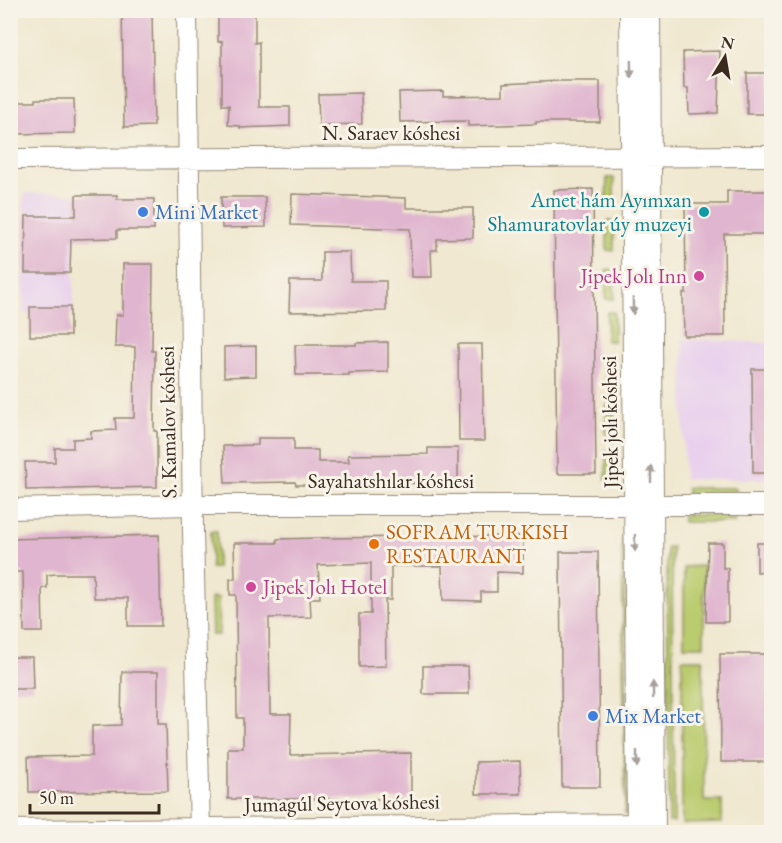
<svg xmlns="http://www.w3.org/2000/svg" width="782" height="843" font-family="'EB Garamond',serif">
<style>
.built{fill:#e9d1ed}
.green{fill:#bbcc6f;stroke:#7b7b46;stroke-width:1.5}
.building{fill:#e0b5cf}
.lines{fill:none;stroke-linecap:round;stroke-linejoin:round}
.street-casing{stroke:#968977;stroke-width:22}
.street{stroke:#fff;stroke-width:20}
.oneway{fill:#a79f9a}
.shop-dot{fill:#3f7fe0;stroke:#f7f3e8;stroke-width:2}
.culture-dot{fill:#0f9aa8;stroke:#f7f3e8;stroke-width:2}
.hotel-dot{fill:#d1479c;stroke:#f7f3e8;stroke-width:2}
.food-dot{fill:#e8710a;stroke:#f7f3e8;stroke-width:2}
.labels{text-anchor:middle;stroke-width:6;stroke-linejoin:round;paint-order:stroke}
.street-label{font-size:21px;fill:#3b2a1e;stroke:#f7f3e8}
.culture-label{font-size:21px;fill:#0d838f;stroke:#f7f3e8;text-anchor:end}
.shop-label{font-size:21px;fill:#366cbe;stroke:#f7f3e8;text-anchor:start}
.hotel-label{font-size:21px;fill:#b23c85;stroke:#f7f3e8;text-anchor:end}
.food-label{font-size:21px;fill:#c56008;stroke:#f7f3e8;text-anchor:start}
</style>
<rect width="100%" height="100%" fill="#f7f3e8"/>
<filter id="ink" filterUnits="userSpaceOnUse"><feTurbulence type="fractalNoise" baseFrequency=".0167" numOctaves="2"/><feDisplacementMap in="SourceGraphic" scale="12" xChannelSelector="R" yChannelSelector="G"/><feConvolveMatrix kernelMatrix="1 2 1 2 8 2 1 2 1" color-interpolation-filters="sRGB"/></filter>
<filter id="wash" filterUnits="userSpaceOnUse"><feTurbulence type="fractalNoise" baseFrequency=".008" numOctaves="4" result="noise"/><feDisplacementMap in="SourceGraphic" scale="24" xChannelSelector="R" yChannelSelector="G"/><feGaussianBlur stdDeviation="1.35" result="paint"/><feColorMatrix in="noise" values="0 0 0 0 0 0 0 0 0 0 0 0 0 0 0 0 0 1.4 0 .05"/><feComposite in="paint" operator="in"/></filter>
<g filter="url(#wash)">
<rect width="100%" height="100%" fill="#f0e8d0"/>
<!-- built -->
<path class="built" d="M24,193L75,194L73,314H23Z
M683,339L771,343V479H684Z"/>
<!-- green -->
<path class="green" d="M607,178H614V207H606Z
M607,221L614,222V251L607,250Z
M606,270H614V299H606Z
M607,312H614V341H606Z
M606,357H614L613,386H606Z
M607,405L614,406V435L606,434Z
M606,451H614L613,480H606Z
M687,488H736V494H687Z
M683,515H735V522H683Z
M211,531H217V568H211Z
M622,537H625L627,813L625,814Z
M667,547H672L674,822H669Z
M704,566V646H684V567Z
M211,598H218L219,635H212Z
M682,659H703L704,801H722V823L682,824Z"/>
<g id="blocks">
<!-- building -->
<path class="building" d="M122,10H152L154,126L124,127Z
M218,10H255V43L259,42V107H290V126L240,128V126L228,125L229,105H222V41L218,42Z
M720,51L718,113L689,114L688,88H684L683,52Z
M747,73H771V114H747Z
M559,81H600V122H536V124L468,126V121L400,122L399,92L443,91V96L503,95V84Z
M361,93L362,124L319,125L318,94Z
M36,99H74L75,133L10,134V102H36Z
M593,189L596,474H557L554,190Z
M727,191H771V230H764V234H724L725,336H684L683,293H686L685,204H727Z
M292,194L406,198V208H473V238L437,239V250H431L432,277H411L410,229L291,225Z
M76,195H117V199H154V230H117V238L71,239L70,273H25L26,216H76Z
M221,197H265L266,227L222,228Z
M322,252H350L351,281H386V311L289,312L290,281H322Z
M123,264H153L152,351H155L154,431H157V487L26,490L25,462H55V448H73V439L91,438V431L116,430L115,418H134L135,347H115L116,315H123Z
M30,307H70V336H30Z
M388,342V372L349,373V375H296L295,345H356V343Z
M458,344H482L484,441H459Z
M256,346V376L224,377V347Z
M752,369H771V473H753Z
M258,438H294V450H318V462H349L348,455L428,454V448H458V482L349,485H296L295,482L225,483L223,446L258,445Z
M159,535L161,626H128V598H94L93,574H56L47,575V588H42L43,632H24L23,572H10V539Z
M523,536V573L497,572V592H481V601L443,600L442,566H391V600H385L386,666L359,667V614H371V563L318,565L320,598H310L311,617L269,618L270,714H291L290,755L411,753V799H228V748H243V718H237L236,595H230V579H235L234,543H277V539L318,538Z
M708,543H723V568H728V622H706Z
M757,543H771V571L757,572Z
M560,552H598L600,787H562Z
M720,654H771V762H721Z
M10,657H32L33,689H10Z
M423,666H468L469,694H423Z
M122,672H158V724H166L168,791L29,792L28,757L92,756V726L121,725Z
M520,761L521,794H476V762Z"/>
</g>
</g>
<g filter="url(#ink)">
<use href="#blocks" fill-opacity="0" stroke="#968977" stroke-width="1.5"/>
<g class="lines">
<defs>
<path id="street" d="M187,10L193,531L200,832
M630,10L637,832
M650,10L655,832
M10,159L772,156
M10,509L193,505H772
M10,830L637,824"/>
</defs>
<!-- street casing -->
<use href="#street" class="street-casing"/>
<!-- street -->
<use href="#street" class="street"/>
</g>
<!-- one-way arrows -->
<defs><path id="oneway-solid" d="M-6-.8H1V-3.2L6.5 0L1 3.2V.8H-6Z" transform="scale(1.5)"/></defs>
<g class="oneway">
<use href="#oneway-solid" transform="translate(631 69) rotate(89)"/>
<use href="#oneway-solid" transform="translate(633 306) rotate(89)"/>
<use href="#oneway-solid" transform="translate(651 474) rotate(-90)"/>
<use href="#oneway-solid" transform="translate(635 543) rotate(90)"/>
<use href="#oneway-solid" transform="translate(653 690) rotate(-91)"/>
<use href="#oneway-solid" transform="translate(637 759) rotate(90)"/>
</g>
</g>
<!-- markers -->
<g class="shop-dot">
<circle cx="143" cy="212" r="6"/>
<circle cx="593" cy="716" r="6"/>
</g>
<circle class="culture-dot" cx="704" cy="212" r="6"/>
<g class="hotel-dot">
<circle cx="699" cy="276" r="6"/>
<circle cx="251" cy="587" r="6"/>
</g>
<circle class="food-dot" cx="374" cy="544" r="6"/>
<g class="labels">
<!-- street labels -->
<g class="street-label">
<text x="391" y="140">N. Saraev kóshesi</text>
<text transform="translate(168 422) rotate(-91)" y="7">S. Kamalov kóshesi</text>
<text transform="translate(610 422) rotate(-91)" y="7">Jipek jolı kóshesi</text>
<text x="391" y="488">Sayahatshılar kóshesi</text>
<text transform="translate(342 803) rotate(-1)" y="7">Jumagúl Seytova kóshesi</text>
</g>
<!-- culture labels -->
<g class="culture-label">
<text x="692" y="207">Amet hám Ayımxan<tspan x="692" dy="24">Shamuratovlar úy muzeyi</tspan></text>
</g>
<!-- shop labels -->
<g class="shop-label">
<text x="155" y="219">Mini Market</text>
<text x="605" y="723">Mix Market</text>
</g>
<!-- hotel labels -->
<g class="hotel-label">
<text x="687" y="283">Jipek Jolı Inn</text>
<text x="263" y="594" text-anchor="start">Jipek Jolı Hotel</text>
</g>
<!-- food labels -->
<g class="food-label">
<text x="386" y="539">SOFRAM TURKISH<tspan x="386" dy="24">RESTAURANT</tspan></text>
</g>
</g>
<!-- margin -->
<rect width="782" height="843" fill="none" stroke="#f7f3e8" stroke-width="36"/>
<!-- north arrow -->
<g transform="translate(725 57) rotate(11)" stroke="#f7f3e8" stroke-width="4.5" paint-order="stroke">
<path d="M0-4.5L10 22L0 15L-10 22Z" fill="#3b2a1e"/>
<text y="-9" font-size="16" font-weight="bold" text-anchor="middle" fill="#3b2a1e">N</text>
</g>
<!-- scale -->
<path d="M30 804v9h129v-9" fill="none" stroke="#3b2a1e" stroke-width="3"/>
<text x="39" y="804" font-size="18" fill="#3b2a1e" stroke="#f7f3e8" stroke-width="4.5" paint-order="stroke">50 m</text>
</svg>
